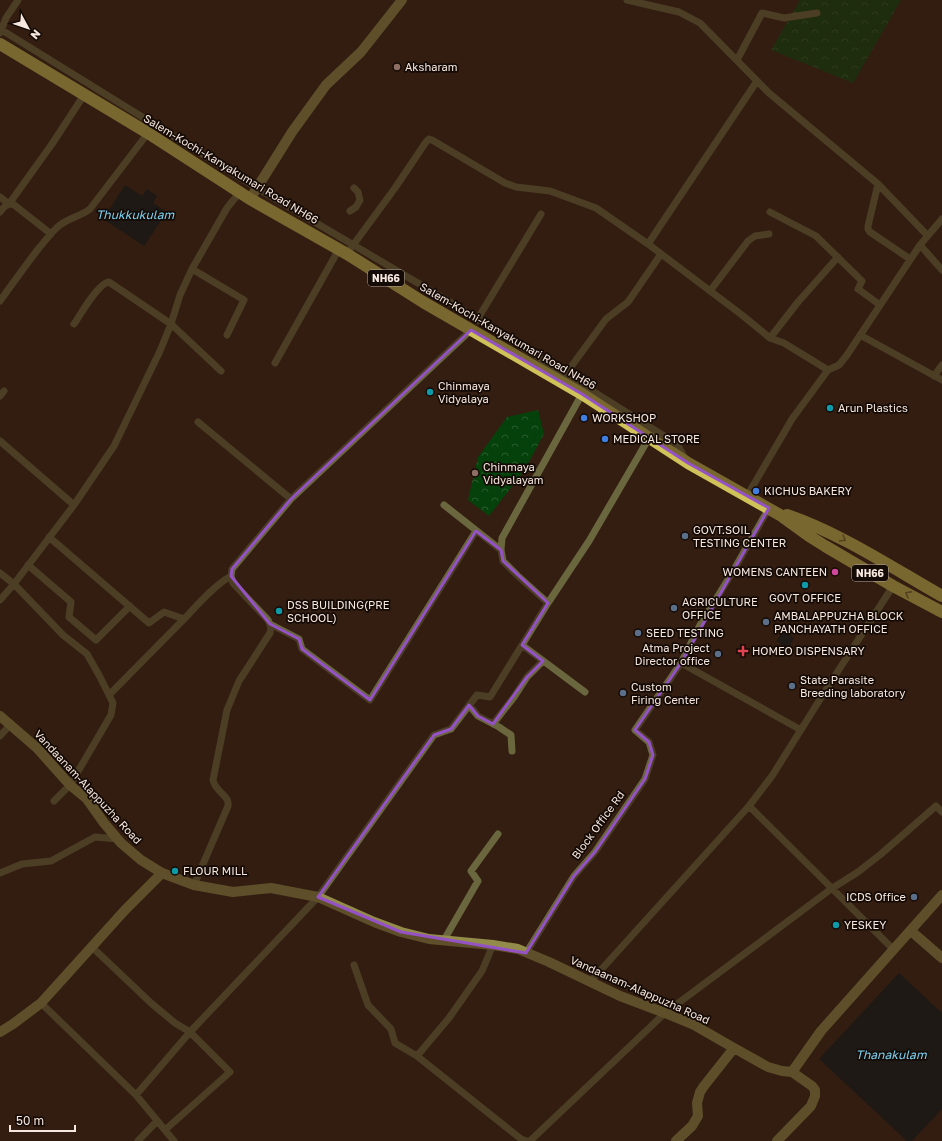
<svg xmlns="http://www.w3.org/2000/svg" width="942" height="1141" font-family="'Golos Text',sans-serif">
<style>
.park{fill:url(#park-crowns)}
.water{fill:#05141a}
.lines{fill:none;stroke-linecap:round;stroke-linejoin:round}
.street{stroke:#6a663e;stroke-width:7}
.secondary{stroke:#938b4a;stroke-width:10}
.highway{stroke:#cfc258;stroke-width:12}
.oneway{stroke:#7b6f33}
.marked{fill:none;stroke:#9452c5;stroke-width:3;stroke-linejoin:round}
.education-dot{fill:#8d6e63;stroke:#140a06;stroke-width:1.5}
.culture-dot{fill:#0f9aa8;stroke:#140a06;stroke-width:1.5}
.shop-dot{fill:#3f7fe0;stroke:#140a06;stroke-width:1.5}
.service-dot{fill:#5c6f8a;stroke:#140a06;stroke-width:1.5}
.hotel-dot{fill:#d1479c;stroke:#140a06;stroke-width:1.5}
.health-dot{fill:#e0444e;stroke:#140a06;stroke-width:1.5}
.labels{text-anchor:middle;stroke-width:3.5;stroke-linejoin:round;paint-order:stroke}
.shield{fill:#140a06;stroke:#b3a59e;stroke-width:1}
.shield-label{font-size:10px;font-weight:bold;fill:#f7e8df}
.poi-label{font-size:11px;fill:#f7e8df;stroke:#140a06;text-anchor:start}
.street-label{font-size:11px;fill:#f7e8df;stroke:#140a06}
.water-label{font-size:12px;font-style:italic;fill:#7cd2f2;stroke:#140a06}
</style>
<defs>
<pattern id="park-crowns" width="20" height="18" patternUnits="userSpaceOnUse"><rect width="20" height="18" fill="#05410a"/><path d="M2 6a3 3 0 1 1 6 0M12 15a3 3 0 1 1 6 0" fill="none" stroke="#2a5c2d"/></pattern>
</defs>
<rect width="100%" height="100%" fill="#331e11"/>
<!-- park -->
<path class="park" d="M800,0H901L853,83L771,50Z
M538,410L544,434L524,471L489,516L468,500L478,457L507,417Z"/>
<!-- water -->
<path class="water" d="M125,185L142,196L147,189L157,196L153,203L167,212L144,246L103,219Z
M783,631L794,638L788,649L776,641Z
M899,973L942,1013V1109L912,1141H907L819,1059Z"/>
<g class="lines">
<!-- street -->
<path class="street" d="M627,0L679,12L700,23L769,93L878,184L927,235
M0,29L257,188L455,305L677,444L686,460
M0,33L6,18L18,0
M737,60L762,13L784,18L817,13
M878,184L868,226V229L870,232L910,259
M0,197L9,204L52,144L84,95
M350,211L356,207L360,200L358,192L354,188
M0,212C4,207 6,204 13,204L51,234
M770,212L816,236L862,281L858,289L880,305
M648,244L757,81
M920,245L942,270
M351,248L395,188L426,142L429,139L432,140L505,183L516,187L550,191L596,208L648,244L742,315L770,338L784,343L828,370
M192,269L244,300L227,335
M710,291L748,241L755,236L769,234
M0,301C13,283 25,266 39,248C46,240 52,231 60,225C69,218 81,216 90,209L148,133
M477,320L541,214
M74,324C81,314 98,283 109,282L171,324L221,371
M860,335L942,380
M770,338L798,302L838,257
M275,363L339,249
M565,375L606,319L628,302L661,254
M934,376L942,365
M0,396L4,391
M198,422L291,499
M0,441L74,505
M747,496L792,419L828,370L839,365L847,355L920,245L942,219
M444,505L501,550
M49,537L149,623L164,612L184,619
M28,565L71,602L69,617L96,640L130,606
M0,573L14,584L63,635L87,654L100,677L113,703L111,715L70,785L54,801
M0,600L14,584L74,505L114,446L160,351L171,324L180,295L192,269L227,208L240,192
M548,603L518,576L503,561L501,550L502,538L582,394
M270,624L299,639L302,649L370,700L476,531
M522,645L585,692
M681,663L801,730
M109,695C135,669 161,642 187,616C199,603 216,584 231,576
M469,705L478,716L499,727L511,735L512,751
M493,724L514,697L527,677L543,661
M0,736L11,724
M749,806L893,949
M0,873L22,864L51,861L95,837L118,839
M194,885L228,806C230,795 215,792 213,780L227,710L239,681L270,633L271,627L268,620L233,583L231,576L232,569L291,499L471,330
M444,940L478,881L471,871L498,834
M92,947L151,1003L175,1023L190,1032L230,1072L165,1130
M526,953L574,876L595,852L645,779L653,755L649,742L635,730L681,663L700,625L732,573L769,508
M354,965L368,1005L391,1029L395,1043L417,1056L521,1139L526,1141
M590,982L749,806L772,776L829,685L893,586
M41,1003L136,1095L174,1141
M417,1056L449,1018L482,971L493,945
M136,1095L190,1032L318,897L434,735L451,729L477,695L490,697L548,603L589,541L649,438
M138,1141L157,1121
M528,1141L531,1140L665,1013L831,889L858,872L881,854L936,806L942,812"/>
<!-- secondary -->
<path class="secondary" d="M250,199L292,132L326,85L361,52L402,0
M0,716L37,748L70,785L87,799L104,823L121,843L141,860L162,873L194,885L233,892L271,888L318,897L374,922L401,932L429,939L493,945L518,949L549,962L620,996L665,1013L694,1025L734,1048L768,1067L782,1071L792,1072L812,1086L815,1090V1096L811,1106L777,1141
M911,931L942,958
M0,1032L13,1024L41,1003L125,910L162,873
M792,1072L821,1031L942,895
M676,1141L692,1126L698,1116L697,1103L700,1092L704,1086L734,1048"/>
<!-- highway -->
<path class="highway" d="M0,44L148,133L250,199L347,254L423,302L582,394L688,463L780,515L809,536L825,546L893,586L942,612
M787,515C842,534 891,567 942,596"/>
</g>
<!-- one-way arrows -->
<defs><path id="oneway-chevron" d="M-2-3.5L2.5 0L-2 3.5" fill="none" stroke-width="1.6" stroke-linecap="round" stroke-linejoin="round"/></defs>
<g class="oneway">
<use href="#oneway-chevron" transform="translate(843 539) rotate(30)"/>
<use href="#oneway-chevron" transform="translate(908 594) rotate(-152)"/>
</g>
<!-- marked area -->
<path d="M0 0H942V1141H0ZM471,330L582,394L688,463L769,508L681,663L635,730L649,742L653,755L645,779L595,852L574,876L526,953L401,932L318,897L434,735L451,729L469,705L478,716L493,724L527,677L543,661L522,645L548,603L503,561L501,550L476,531L370,700L302,649L299,639L270,624L231,576L232,569L291,499Z" fill="#331e11" fill-opacity=".55" fill-rule="evenodd"/>
<path class="marked" d="M471,330L582,394L688,463L769,508L681,663L635,730L649,742L653,755L645,779L595,852L574,876L526,953L401,932L318,897L434,735L451,729L469,705L478,716L493,724L527,677L543,661L522,645L548,603L503,561L501,550L476,531L370,700L302,649L299,639L270,624L231,576L232,569L291,499Z"/>
<!-- markers -->
<g class="education-dot">
<circle cx="397" cy="67" r="4"/>
<circle cx="475" cy="473" r="4"/>
</g>
<g class="culture-dot">
<circle cx="430" cy="392" r="4"/>
<circle cx="830" cy="408" r="4"/>
<circle cx="805" cy="585" r="4"/>
<circle cx="279" cy="611" r="4"/>
<circle cx="175" cy="871" r="4"/>
<circle cx="836" cy="925" r="4"/>
</g>
<g class="shop-dot">
<circle cx="584" cy="418" r="4"/>
<circle cx="605" cy="439" r="4"/>
<circle cx="756" cy="491" r="4"/>
</g>
<g class="service-dot">
<circle cx="685" cy="536" r="4"/>
<circle cx="674" cy="608" r="4"/>
<circle cx="766" cy="622" r="4"/>
<circle cx="638" cy="633" r="4"/>
<circle cx="718" cy="654" r="4"/>
<circle cx="792" cy="686" r="4"/>
<circle cx="623" cy="693" r="4"/>
<circle cx="914" cy="897" r="4"/>
</g>
<circle class="hotel-dot" cx="835" cy="572" r="4"/>
<path class="health-dot" d="M741 645h4v4h4v4h-4v4h-4v-4h-4v-4h4z"/>
<g class="labels">
<!-- shield labels -->
<g class="shield">
<rect x="368" y="270" width="36" height="16" rx="3"/>
<rect x="852" y="565" width="36" height="16" rx="3"/>
</g>
<g class="shield-label">
<text x="386" y="282">NH66</text>
<text x="870" y="577">NH66</text>
</g>
<!-- poi labels -->
<g class="poi-label">
<text x="405" y="71">Aksharam</text>
<text x="438" y="390">Chinmaya<tspan x="438" dy="13">Vidyalaya</tspan></text>
<text x="838" y="412">Arun Plastics</text>
<text x="592" y="422">WORKSHOP</text>
<text x="613" y="443">MEDICAL STORE</text>
<text x="483" y="471">Chinmaya<tspan x="483" dy="13">Vidyalayam</tspan></text>
<text x="764" y="495">KICHUS BAKERY</text>
<text x="693" y="534">GOVT.SOIL<tspan x="693" dy="13">TESTING CENTER</tspan></text>
<text x="827" y="576" text-anchor="end">WOMENS CANTEEN</text>
<text x="805" y="602" text-anchor="middle">GOVT OFFICE</text>
<text x="682" y="606">AGRICULTURE<tspan x="682" dy="13">OFFICE</tspan></text>
<text x="287" y="609">DSS BUILDING(PRE<tspan x="287" dy="13">SCHOOL)</tspan></text>
<text x="774" y="620">AMBALAPPUZHA BLOCK<tspan x="774" dy="13">PANCHAYATH OFFICE</tspan></text>
<text x="646" y="637">SEED TESTING</text>
<text x="710" y="652" text-anchor="end">Atma Project<tspan x="710" dy="13">Director office</tspan></text>
<text x="752" y="655">HOMEO DISPENSARY</text>
<text x="800" y="684">State Parasite<tspan x="800" dy="13">Breeding laboratory</tspan></text>
<text x="631" y="691">Custom<tspan x="631" dy="13">Firing Center</tspan></text>
<text x="183" y="875">FLOUR MILL</text>
<text x="906" y="901" text-anchor="end">ICDS Office</text>
<text x="844" y="929">YESKEY</text>
</g>
<!-- street labels -->
<g class="street-label">
<text transform="translate(231 169) rotate(31)" y="4">Salem-Kochi-Kanyakumari Road NH66</text>
<text transform="translate(508 336) rotate(30)" y="4">Salem-Kochi-Kanyakumari Road NH66</text>
<text transform="translate(88 787) rotate(47)" y="4">Vandaanam-Alappuzha Road</text>
<text transform="translate(598 825) rotate(-54)" y="4">Block Office Rd</text>
<text transform="translate(640 990) rotate(24)" y="4">Vandaanam-Alappuzha Road</text>
</g>
<!-- water labels -->
<g class="water-label">
<text x="135" y="219">Thukkukulam</text>
<text x="891" y="1059">Thanakulam</text>
</g>
</g>
<!-- north arrow -->
<g transform="translate(28 28) rotate(130)" stroke="#140a06" stroke-width="3" paint-order="stroke">
<path d="M0-3L7 15L0 10L-7 15Z" fill="#f7e8df"/>
<text y="-6" font-size="11" font-weight="bold" text-anchor="middle" fill="#f7e8df">N</text>
</g>
<!-- scale -->
<path d="M10 1125v6h65v-6" fill="none" stroke="#f7e8df" stroke-width="2"/>
<text x="16" y="1125" font-size="12" fill="#f7e8df" stroke="#140a06" stroke-width="3" paint-order="stroke">50 m</text>
</svg>
